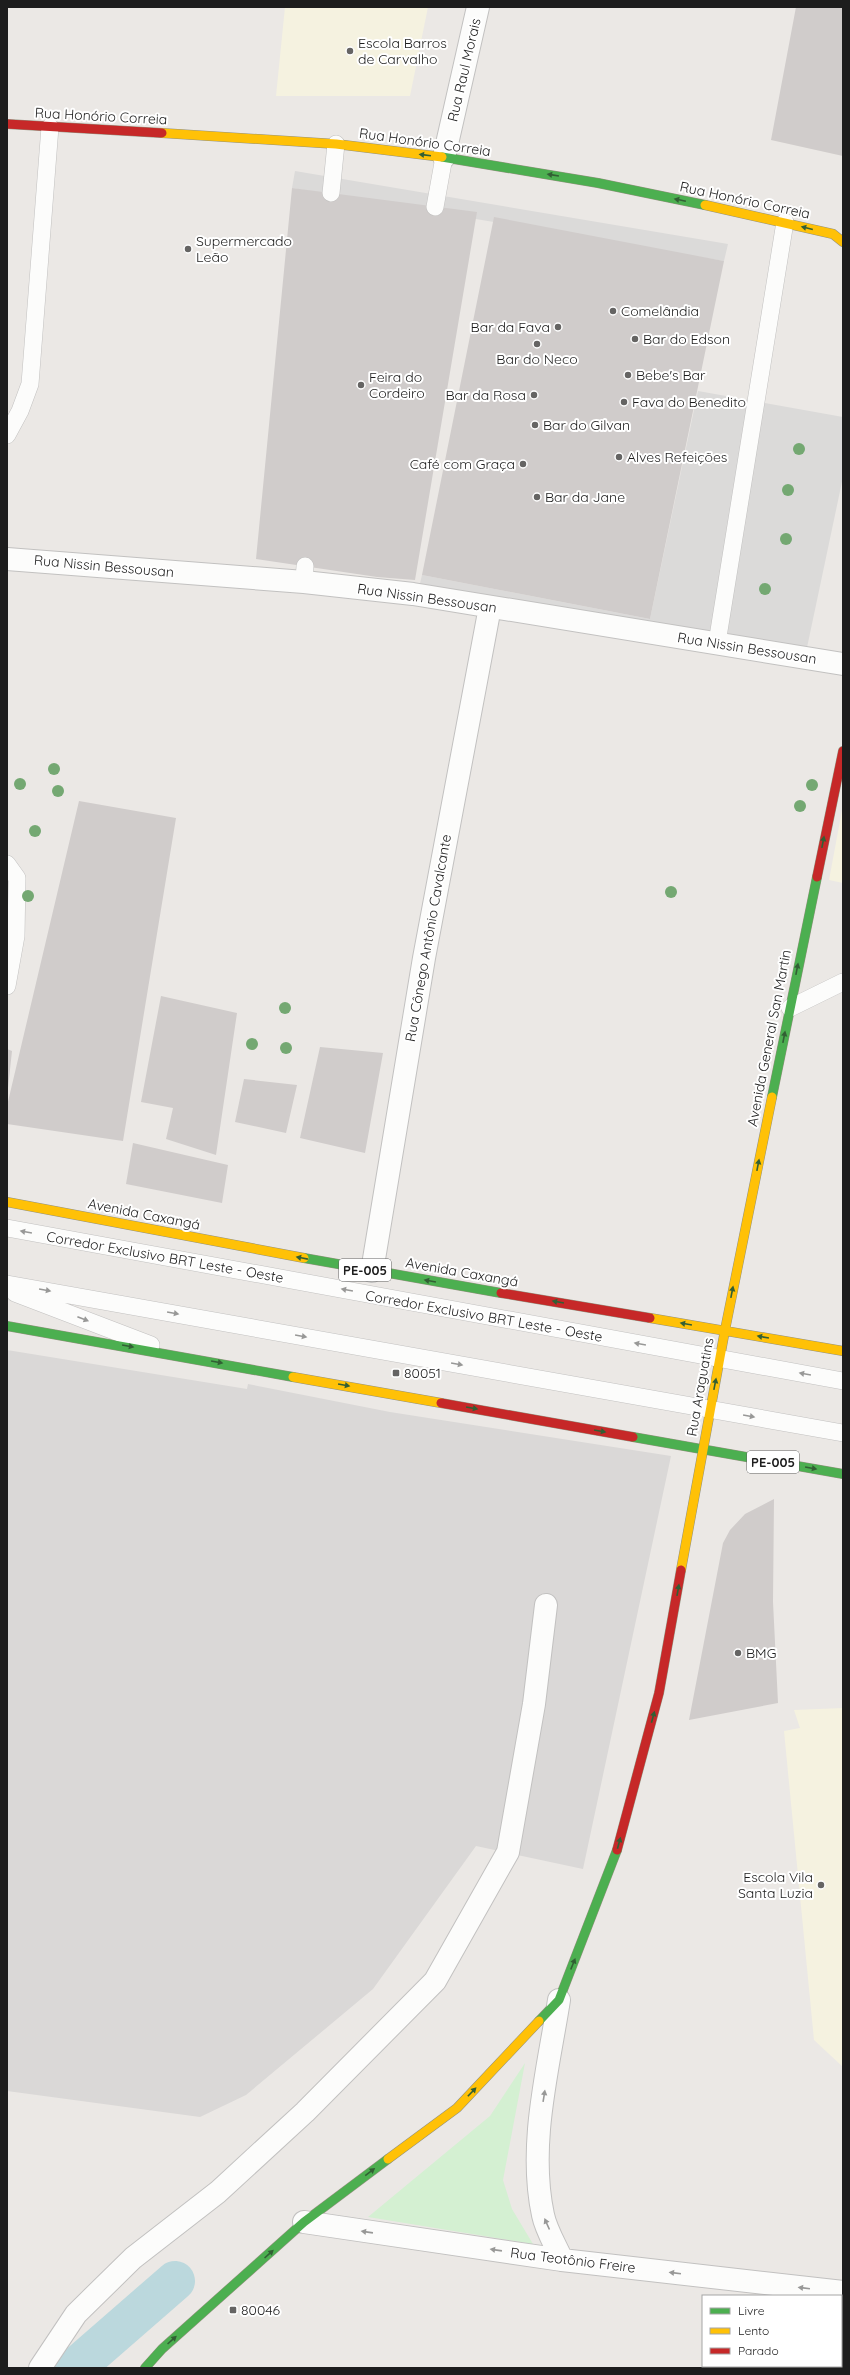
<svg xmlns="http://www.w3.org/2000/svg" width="850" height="2375" font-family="Quicksand,sans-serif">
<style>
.residential{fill:#dad8d7}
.education{fill:#f5f2e0}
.park{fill:#d4f0d2}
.parking{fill:#dbdad9}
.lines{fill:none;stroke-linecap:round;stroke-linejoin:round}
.canal{stroke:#bbd8dd;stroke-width:40}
.building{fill:#d0cccb}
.lane-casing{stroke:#c2c1c0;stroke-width:18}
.street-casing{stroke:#c2c1c0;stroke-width:24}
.fast-casing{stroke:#93927f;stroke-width:10}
.slow-casing{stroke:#93927f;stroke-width:10}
.jam-casing{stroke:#93927f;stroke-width:10}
.lane{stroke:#fcfcfb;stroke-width:17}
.street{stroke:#fcfcfb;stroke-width:22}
.fast{stroke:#4caf50;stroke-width:9}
.slow{stroke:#ffc107;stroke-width:9}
.jam{stroke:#c62828;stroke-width:9}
.tree{fill:#74a872}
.oneway{fill:#325f34}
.oneway2{fill:#989897}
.poi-dot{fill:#656463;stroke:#fff;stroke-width:1.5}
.labels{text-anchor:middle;stroke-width:4;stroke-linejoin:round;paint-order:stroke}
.shield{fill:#fff;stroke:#616161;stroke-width:1}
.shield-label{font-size:13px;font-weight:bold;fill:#1d1d1d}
.poi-label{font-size:14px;fill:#1d1d1d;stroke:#fff;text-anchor:start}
.street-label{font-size:14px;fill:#1d1d1d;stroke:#fff}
</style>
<rect width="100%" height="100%" fill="#ebe8e5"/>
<!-- residential -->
<path class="residential" d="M7,1350L247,1389L248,1384L390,1412L671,1456L583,1869L476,1846L373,1989L246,2095L200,2117L7,2091Z"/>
<!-- education -->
<path class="education" d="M285,7H428L410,96H276Z
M843,805V883L829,880Z
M843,1708V2067L814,2040L784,1731L800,1728L794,1710Z"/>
<!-- park -->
<path class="park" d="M525,2063L503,2180L512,2209L533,2244L368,2217L490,2116Z"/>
<!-- parking -->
<path class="parking" d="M295,171L728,244L724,261L292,188Z
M698,391L843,417V477L805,657L416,600L422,575L650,619Z"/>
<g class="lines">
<!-- canal -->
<path class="canal" d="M75,2368L175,2281"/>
</g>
<!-- building -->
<path class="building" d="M796,7H843V156L771,140Z
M292,188L477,212L415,580L377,577L256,559Z
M494,217L724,261L650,619L422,575Z
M79,801L176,818L123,1141L7,1124V1106Z
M161,996L237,1013L216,1155L166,1139L173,1108L141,1102Z
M320,1047L383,1053L365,1153L300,1138Z
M7,1049L12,1051L8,1088H7Z
M244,1079L297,1085L286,1133L235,1122Z
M133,1143L228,1165L222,1203L126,1184Z
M774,1499L773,1602L778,1703L689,1720L723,1543L730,1530L745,1514Z"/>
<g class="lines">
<defs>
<path id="lane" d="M331,193L336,144
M435,207L444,157
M7,435L20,411L30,384L50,127
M304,582L305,566
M717,643L785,222
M7,864L17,878L16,936L7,986
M790,1008L843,982
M7,1228L843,1381
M7,1284L843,1433
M15,1293L151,1345"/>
<path id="street" d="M444,157L478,7
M7,559L304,582L413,594L843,664
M372,1271L424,958L490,607
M559,2000C548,2070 528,2145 543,2215C546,2230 556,2246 562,2260
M304,2222L562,2260L843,2292
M40,2368L76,2314L133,2258L218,2192L305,2112L435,1981L508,1852L534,1704L546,1605"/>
<path id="fast" d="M442,157L598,183L705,205
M772,1097L817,877
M304,1258L501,1293
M7,1326L293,1377
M633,1437L843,1474
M539,2021L559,2000L617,1850
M145,2368L162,2349L304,2222L388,2159"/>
<path id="slow" d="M162,133L336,144L442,157
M705,205L833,234L843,242
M7,1202L304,1258
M650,1318L843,1351
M725,1330L772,1097
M293,1377L441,1403
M681,1570L725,1330
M388,2159L457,2108L539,2021"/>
<path id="jam" d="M7,124L162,133
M817,877L843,751
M501,1293L650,1318
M441,1403L633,1437
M617,1850L659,1693L681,1570"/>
</defs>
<!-- lane casing -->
<use href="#lane" class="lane-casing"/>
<!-- street casing -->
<use href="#street" class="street-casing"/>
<!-- fast casing -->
<use href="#fast" class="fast-casing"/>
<!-- slow casing -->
<use href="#slow" class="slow-casing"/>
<!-- jam casing -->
<use href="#jam" class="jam-casing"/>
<!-- lane -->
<use href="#lane" class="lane"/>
<!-- street -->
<use href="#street" class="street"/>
<!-- fast -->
<use href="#fast" class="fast"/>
<!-- slow -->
<use href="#slow" class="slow"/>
<!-- jam -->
<use href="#jam" class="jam"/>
</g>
<!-- trees -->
<g class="tree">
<circle cx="799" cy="449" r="6"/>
<circle cx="788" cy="490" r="6"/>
<circle cx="786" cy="539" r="6"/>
<circle cx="765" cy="589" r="6"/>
<circle cx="54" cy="769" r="6"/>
<circle cx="20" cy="784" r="6"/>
<circle cx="812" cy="785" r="6"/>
<circle cx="58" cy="791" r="6"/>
<circle cx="800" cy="806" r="6"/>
<circle cx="35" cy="831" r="6"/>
<circle cx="671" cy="892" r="6"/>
<circle cx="28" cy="896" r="6"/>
<circle cx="285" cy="1008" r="6"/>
<circle cx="252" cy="1044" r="6"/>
<circle cx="286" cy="1048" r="6"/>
</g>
<!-- one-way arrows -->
<defs><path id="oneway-solid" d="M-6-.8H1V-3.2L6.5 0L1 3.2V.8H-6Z"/></defs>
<g class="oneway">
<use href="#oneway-solid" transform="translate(425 155) rotate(-173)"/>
<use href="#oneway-solid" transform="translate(553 175) rotate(-171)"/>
<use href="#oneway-solid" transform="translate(680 200) rotate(-168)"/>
<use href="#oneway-solid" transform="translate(807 228) rotate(-166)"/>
<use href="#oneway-solid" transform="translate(823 842) rotate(-79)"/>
<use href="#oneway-solid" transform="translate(797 969) rotate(-79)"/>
<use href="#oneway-solid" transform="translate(784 1037) rotate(-79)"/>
<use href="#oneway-solid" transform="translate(758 1165) rotate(-79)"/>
<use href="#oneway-solid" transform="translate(302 1258) rotate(-169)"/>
<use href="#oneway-solid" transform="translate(430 1281) rotate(-170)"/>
<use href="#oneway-solid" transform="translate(732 1292) rotate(-79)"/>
<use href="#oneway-solid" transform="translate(558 1302) rotate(-170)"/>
<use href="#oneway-solid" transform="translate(686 1324) rotate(-170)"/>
<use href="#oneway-solid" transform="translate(763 1337) rotate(-170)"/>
<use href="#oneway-solid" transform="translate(128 1346) rotate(10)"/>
<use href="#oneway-solid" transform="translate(217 1362) rotate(10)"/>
<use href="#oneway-solid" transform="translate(715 1384) rotate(-79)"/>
<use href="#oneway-solid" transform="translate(344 1385) rotate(10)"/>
<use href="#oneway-solid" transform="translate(472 1408) rotate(10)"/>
<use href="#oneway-solid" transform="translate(600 1431) rotate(10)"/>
<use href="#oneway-solid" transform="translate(811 1468) rotate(10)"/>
<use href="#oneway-solid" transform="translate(678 1590) rotate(-80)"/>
<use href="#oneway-solid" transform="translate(653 1717) rotate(-75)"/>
<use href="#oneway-solid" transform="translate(619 1843) rotate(-75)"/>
<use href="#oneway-solid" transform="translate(573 1964) rotate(-68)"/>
<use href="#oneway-solid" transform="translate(472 2092) rotate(-46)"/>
<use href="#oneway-solid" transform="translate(370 2172) rotate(-37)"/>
<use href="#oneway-solid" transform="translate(269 2254) rotate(-42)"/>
<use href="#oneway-solid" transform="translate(172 2340) rotate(-42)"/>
</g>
<g class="oneway2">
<use href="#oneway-solid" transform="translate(26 1232) rotate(-170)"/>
<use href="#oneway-solid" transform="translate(45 1290) rotate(10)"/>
<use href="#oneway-solid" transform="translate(347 1290) rotate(-170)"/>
<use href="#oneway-solid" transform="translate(173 1313) rotate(10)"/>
<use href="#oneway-solid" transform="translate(83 1319) rotate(21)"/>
<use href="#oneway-solid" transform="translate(301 1336) rotate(10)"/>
<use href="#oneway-solid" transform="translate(640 1344) rotate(-170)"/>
<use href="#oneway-solid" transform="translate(457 1364) rotate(10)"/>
<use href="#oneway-solid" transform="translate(805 1374) rotate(-170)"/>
<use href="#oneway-solid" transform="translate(749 1416) rotate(10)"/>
<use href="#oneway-solid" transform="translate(544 2096) rotate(-81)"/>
<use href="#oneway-solid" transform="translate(547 2224) rotate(-114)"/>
<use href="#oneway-solid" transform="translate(367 2232) rotate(-172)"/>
<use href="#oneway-solid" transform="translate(496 2250) rotate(-172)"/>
<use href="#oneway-solid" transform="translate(675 2273) rotate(-173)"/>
<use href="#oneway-solid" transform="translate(804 2288) rotate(-173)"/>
</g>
<!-- markers -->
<g class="poi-dot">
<circle cx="350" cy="51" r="4"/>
<circle cx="188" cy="249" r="4"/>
<circle cx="613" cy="311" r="4"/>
<circle cx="558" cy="327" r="4"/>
<circle cx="635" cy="339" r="4"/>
<circle cx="537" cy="344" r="4"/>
<circle cx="628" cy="375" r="4"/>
<circle cx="361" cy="385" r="4"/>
<circle cx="534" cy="395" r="4"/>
<circle cx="624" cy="402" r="4"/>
<circle cx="535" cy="425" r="4"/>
<circle cx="619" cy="457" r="4"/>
<circle cx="523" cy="464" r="4"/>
<circle cx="537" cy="497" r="4"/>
<rect x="392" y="1369" width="8" height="8" rx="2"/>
<circle cx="738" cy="1653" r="4"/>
<circle cx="821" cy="1885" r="4"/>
<rect x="229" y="2306" width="8" height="8" rx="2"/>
</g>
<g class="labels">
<!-- shield labels -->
<g class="shield">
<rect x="339" y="1259" width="52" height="22" rx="3"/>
<rect x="747" y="1451" width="52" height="22" rx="3"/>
</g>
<g class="shield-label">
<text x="365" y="1275">PE-005</text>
<text x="773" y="1467">PE-005</text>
</g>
<!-- poi labels -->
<g class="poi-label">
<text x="358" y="48">Escola Barros<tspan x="358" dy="16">de Carvalho</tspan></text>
<text x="196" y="246">Supermercado<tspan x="196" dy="16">Leão</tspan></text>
<text x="621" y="316">Comelândia</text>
<text x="550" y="332" text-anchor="end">Bar da Fava</text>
<text x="643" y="344">Bar do Edson</text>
<text x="537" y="364" text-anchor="middle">Bar do Neco</text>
<text x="636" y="380">Bebe's Bar</text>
<text x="369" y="382">Feira do<tspan x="369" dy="16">Cordeiro</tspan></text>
<text x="526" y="400" text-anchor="end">Bar da Rosa</text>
<text x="632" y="407">Fava do Benedito</text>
<text x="543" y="430">Bar do Gilvan</text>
<text x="627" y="462">Alves Refeições</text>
<text x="515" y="469" text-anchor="end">Café com Graça</text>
<text x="545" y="502">Bar da Jane</text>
<text x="404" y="1378">80051</text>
<text x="746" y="1658">BMG</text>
<text x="813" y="1882" text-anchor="end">Escola Vila<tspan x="813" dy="16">Santa Luzia</tspan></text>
<text x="241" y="2315">80046</text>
</g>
<!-- street labels -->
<g class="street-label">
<text transform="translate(464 70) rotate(-77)" y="5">Rua Raul Morais</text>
<text transform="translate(101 116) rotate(3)" y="5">Rua Honório Correia</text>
<text transform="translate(425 142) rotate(8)" y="5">Rua Honório Correia</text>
<text transform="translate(745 200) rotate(12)" y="5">Rua Honório Correia</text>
<text transform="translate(104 566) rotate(5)" y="5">Rua Nissin Bessousan</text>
<text transform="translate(427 598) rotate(8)" y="5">Rua Nissin Bessousan</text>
<text transform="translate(747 648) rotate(9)" y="5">Rua Nissin Bessousan</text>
<text transform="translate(428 938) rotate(-80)" y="5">Rua Cônego Antônio Cavalcante</text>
<text transform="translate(769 1038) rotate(-79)" y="5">Avenida General San Martin</text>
<text transform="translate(144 1214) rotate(11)" y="5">Avenida Caxangá</text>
<text transform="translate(165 1257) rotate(10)" y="5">Corredor Exclusivo BRT Leste - Oeste</text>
<text transform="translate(462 1272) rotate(10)" y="5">Avenida Caxangá</text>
<text transform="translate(484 1316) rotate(10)" y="5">Corredor Exclusivo BRT Leste - Oeste</text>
<text transform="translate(700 1387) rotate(-80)" y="5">Rua Araguatins</text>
<text transform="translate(573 2260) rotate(7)" y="5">Rua Teotônio Freire</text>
</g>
</g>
<!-- border -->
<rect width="850" height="2375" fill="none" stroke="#1d1d1d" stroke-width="16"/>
<!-- legend -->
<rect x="702" y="2295" width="140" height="72" fill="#ffffff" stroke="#a5a5a5"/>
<rect x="710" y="2308" width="20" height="6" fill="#4caf50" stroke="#a5a5a5"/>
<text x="738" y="2315" font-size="12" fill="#1d1d1d">Livre</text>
<rect x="710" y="2328" width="20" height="6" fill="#ffc107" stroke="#a5a5a5"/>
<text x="738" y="2335" font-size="12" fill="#1d1d1d">Lento</text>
<rect x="710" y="2348" width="20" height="6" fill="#c62828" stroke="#a5a5a5"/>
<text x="738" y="2355" font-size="12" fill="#1d1d1d">Parado</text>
</svg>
